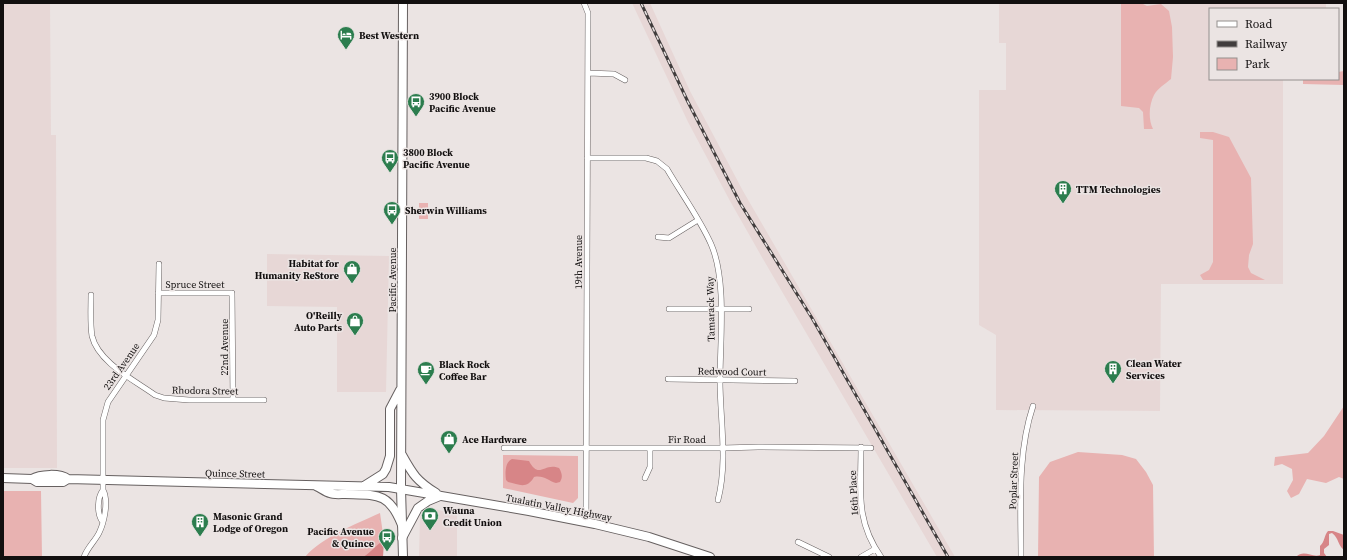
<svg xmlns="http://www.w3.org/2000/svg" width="1347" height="560" font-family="'Source Serif 4',serif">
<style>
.built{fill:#e7d7d6}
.green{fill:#e8b2b1}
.water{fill:#d78587}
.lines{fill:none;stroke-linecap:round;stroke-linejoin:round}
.minor-casing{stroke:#666060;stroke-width:6}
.primary-casing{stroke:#666060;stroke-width:10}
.trunk-casing{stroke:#666060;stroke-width:10}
.minor{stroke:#fff;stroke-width:5}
.primary{stroke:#fff;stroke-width:8}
.trunk{stroke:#fff;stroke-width:8}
.rail-casing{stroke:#413d3d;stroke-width:3}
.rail{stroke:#ebe4e3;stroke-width:1.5;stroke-dasharray:4.5;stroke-linecap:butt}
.labels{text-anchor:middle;stroke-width:3;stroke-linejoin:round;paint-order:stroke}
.poi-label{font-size:10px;font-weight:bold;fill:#120f0f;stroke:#ebe4e3;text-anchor:start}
.street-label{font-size:10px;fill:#120f0f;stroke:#ebe4e3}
</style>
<rect width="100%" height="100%" fill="#ebe4e3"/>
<!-- built -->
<path class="built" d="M3,3H50L51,135H56L57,468H3Z
M632,3H650L690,91L743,191L955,557H937L763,259L730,201L688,122Z
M999,3H1326V9H1210V79H1283V284H1161L1160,411L996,410V335L979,325V90H1006V43H999Z
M267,254L389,256L386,392H337V307L267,306Z
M428,507L457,515V557H419L420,516Z"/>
<!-- green -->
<path class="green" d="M1121,3H1141L1147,6L1161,4L1169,11L1172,27L1173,57L1171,79C1165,84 1158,88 1154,95C1149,105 1148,119 1153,129H1144L1143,112L1139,108L1121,106Z
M1344,71V85L1303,84V79H1338V72Z
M1200,132H1213L1229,137L1251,178L1253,244L1249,255L1248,267L1251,273L1265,280H1203L1200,275L1209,270L1213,262V140L1200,138Z
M419,203H428V219H419Z
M1344,406V479L1339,477L1326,483L1307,479L1299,494L1291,498L1287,491L1293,480L1292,469L1282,464L1274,466L1275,457L1308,453L1324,436Z
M1078,452L1122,455L1136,459L1146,472L1153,485L1154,557H1038L1039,477L1050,462Z
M503,455L578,456V498L573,503L503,488Z
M3,491H41L42,557H3Z
M380,513L383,534V557H305C322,537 356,524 380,513Z"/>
<!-- water -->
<path class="water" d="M512,459L529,461C539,480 544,462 559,468C562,473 563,477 560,482L556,483C548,481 544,475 534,477C527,489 520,485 508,482L506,480C505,473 505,462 512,459Z
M1328,531H1333L1344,535V550C1338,546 1339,538 1332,533L1329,534V545L1324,549V553L1327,557H1296C1304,549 1312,558 1320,555V546C1325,542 1324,535 1328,531Z
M384,541L383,557H363C371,553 377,543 384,541Z"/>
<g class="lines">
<defs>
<path id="minor" d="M584,3L588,13L586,522
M588,73L614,74L625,80
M587,158H646L657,161L667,169C681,193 700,219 711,244C727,280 720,341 720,380C720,419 728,461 718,500
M658,237L669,238L698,220
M158,293H232L233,400
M91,295C91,309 90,323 92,336C98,362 134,380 155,395L164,398L189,400H264
M669,309H749
M668,379L795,381
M861,447C861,490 855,520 881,557
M504,448H723L758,447L871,448
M645,478L650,467V448
M102,521C97,513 97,498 103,490
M798,542L829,557
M84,557C87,548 95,541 99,533C104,523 109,501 103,490V420L108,402L154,335L158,320L159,264
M861,557L875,549
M1021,557C1021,507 1017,454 1033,406"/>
<path id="primary" d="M401,489L403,557"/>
<path id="trunk" d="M402,455C413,475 417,481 436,493
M3,478L32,479L37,482H63L68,479L389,487L529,511L595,524L649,537L710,557
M32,479C40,474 60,473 68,479
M316,486C321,488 325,492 330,493C334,495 341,494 345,494C377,495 389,492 402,525
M364,486L383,474L386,469L390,456V409L400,390
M401,489L403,3
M402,538L418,508L428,501L440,496"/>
</defs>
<!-- minor casing -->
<use href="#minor" class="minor-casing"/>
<!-- primary casing -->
<use href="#primary" class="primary-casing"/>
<!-- trunk casing -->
<use href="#trunk" class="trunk-casing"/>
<!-- minor -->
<use href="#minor" class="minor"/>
<!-- primary -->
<use href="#primary" class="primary"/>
<!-- trunk -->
<use href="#trunk" class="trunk"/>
<defs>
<path id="rail" d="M641,3L688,102L740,203L812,318L948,557"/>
</defs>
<!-- rail casing -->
<use href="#rail" class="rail-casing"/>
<!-- rail -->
<use href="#rail" class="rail"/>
</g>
<!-- icons -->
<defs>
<symbol id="hotel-pin" viewBox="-11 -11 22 30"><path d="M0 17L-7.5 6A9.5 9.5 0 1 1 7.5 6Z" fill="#2c7d4e" stroke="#ebe4e3"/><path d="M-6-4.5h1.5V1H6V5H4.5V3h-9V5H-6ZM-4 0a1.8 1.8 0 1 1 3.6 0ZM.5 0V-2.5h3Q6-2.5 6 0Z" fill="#fff"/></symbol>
<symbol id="bus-pin" viewBox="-11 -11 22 30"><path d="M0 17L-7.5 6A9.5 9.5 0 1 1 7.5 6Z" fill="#2c7d4e" stroke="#ebe4e3"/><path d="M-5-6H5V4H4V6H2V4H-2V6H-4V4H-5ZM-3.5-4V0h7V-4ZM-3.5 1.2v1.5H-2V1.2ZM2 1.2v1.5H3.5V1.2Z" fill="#fff"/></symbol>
<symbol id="building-pin" viewBox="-11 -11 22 30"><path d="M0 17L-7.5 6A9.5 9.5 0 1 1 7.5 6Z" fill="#2c7d4e" stroke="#ebe4e3"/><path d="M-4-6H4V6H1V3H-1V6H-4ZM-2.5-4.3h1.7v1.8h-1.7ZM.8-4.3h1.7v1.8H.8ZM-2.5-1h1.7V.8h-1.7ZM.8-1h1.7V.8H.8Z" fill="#fff"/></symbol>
<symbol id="shop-pin" viewBox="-11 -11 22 30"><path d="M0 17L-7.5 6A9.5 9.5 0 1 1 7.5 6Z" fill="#2c7d4e" stroke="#ebe4e3"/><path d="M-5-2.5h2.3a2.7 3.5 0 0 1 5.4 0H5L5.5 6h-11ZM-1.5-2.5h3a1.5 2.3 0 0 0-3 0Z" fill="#fff"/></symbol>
<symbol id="cafe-pin" viewBox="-11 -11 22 30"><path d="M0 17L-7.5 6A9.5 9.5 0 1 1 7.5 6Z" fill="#2c7d4e" stroke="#ebe4e3"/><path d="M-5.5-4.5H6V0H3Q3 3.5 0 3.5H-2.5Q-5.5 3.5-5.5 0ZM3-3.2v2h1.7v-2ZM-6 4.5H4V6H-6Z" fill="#fff"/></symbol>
<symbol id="bank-pin" viewBox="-11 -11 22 30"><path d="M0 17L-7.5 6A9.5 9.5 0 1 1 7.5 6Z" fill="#2c7d4e" stroke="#ebe4e3"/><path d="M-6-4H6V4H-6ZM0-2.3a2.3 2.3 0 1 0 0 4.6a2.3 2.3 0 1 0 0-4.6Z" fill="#fff"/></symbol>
</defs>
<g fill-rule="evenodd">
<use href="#hotel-pin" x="336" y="25" width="20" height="27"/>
<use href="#bus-pin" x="406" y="92" width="20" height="27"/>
<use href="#bus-pin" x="380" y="148" width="20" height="27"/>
<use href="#building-pin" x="1053" y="179" width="20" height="27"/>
<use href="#bus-pin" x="382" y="200" width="20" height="27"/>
<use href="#shop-pin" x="342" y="259" width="20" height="27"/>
<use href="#shop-pin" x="345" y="311" width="20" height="27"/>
<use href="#building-pin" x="1103" y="359" width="20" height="27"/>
<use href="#cafe-pin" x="416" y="360" width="20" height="27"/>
<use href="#shop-pin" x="439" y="429" width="20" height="27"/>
<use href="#bank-pin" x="420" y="506" width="20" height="27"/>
<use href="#building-pin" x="190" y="512" width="20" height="27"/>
<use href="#bus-pin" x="377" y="527" width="20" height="27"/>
</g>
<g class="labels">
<!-- poi labels -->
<g class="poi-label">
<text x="359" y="39">Best Western</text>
<text x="429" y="100">3900 Block<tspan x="429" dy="12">Pacific Avenue</tspan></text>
<text x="403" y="156">3800 Block<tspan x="403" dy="12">Pacific Avenue</tspan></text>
<text x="1076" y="193">TTM Technologies</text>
<text x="405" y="214">Sherwin Williams</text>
<text x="339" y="267" text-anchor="end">Habitat for<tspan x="339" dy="12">Humanity ReStore</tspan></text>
<text x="342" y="319" text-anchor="end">O'Reilly<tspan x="342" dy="12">Auto Parts</tspan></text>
<text x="1126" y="367">Clean Water<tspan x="1126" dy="12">Services</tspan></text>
<text x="439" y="368">Black Rock<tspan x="439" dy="12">Coffee Bar</tspan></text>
<text x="462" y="443">Ace Hardware</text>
<text x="443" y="514">Wauna<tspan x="443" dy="12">Credit Union</tspan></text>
<text x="213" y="520">Masonic Grand<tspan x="213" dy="12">Lodge of Oregon</tspan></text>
<text x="374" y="535" text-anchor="end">Pacific Avenue<tspan x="374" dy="12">&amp; Quince</tspan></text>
</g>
<!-- street labels -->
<g class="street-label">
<text transform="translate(578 262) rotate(-90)" y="4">19th Avenue</text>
<text transform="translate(392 280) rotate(-90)" y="4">Pacific Avenue</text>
<text x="195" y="288">Spruce Street</text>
<text transform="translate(710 309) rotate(-91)" y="4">Tamarack Way</text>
<text transform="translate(224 347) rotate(-90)" y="4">22nd Avenue</text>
<text transform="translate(121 366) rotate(-55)" y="4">23rd Avenue</text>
<text transform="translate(732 371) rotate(1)" y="4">Redwood Court</text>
<text transform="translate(205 390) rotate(1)" y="4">Rhodora Street</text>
<text x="687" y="443">Fir Road</text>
<text transform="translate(235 473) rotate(1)" y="4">Quince Street</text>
<text transform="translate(1013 481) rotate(-88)" y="4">Poplar Street</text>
<text transform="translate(853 493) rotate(-93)" y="4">16th Place</text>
<text transform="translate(559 507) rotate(11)" y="4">Tualatin Valley Highway</text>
</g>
</g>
<!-- border -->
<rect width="1347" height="560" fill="none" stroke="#120f0f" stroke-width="8"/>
<!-- legend -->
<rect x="1209" y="8" width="130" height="72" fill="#ebe4e3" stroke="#948f8e"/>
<rect x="1217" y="21" width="20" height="6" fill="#ffffff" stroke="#948f8e"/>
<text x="1245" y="28" font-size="12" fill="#120f0f">Road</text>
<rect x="1217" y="41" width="20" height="6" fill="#413d3d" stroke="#948f8e"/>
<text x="1245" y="48" font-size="12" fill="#120f0f">Railway</text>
<rect x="1217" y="58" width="20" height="12" fill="#e8b2b1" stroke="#948f8e"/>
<text x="1245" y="68" font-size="12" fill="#120f0f">Park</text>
</svg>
